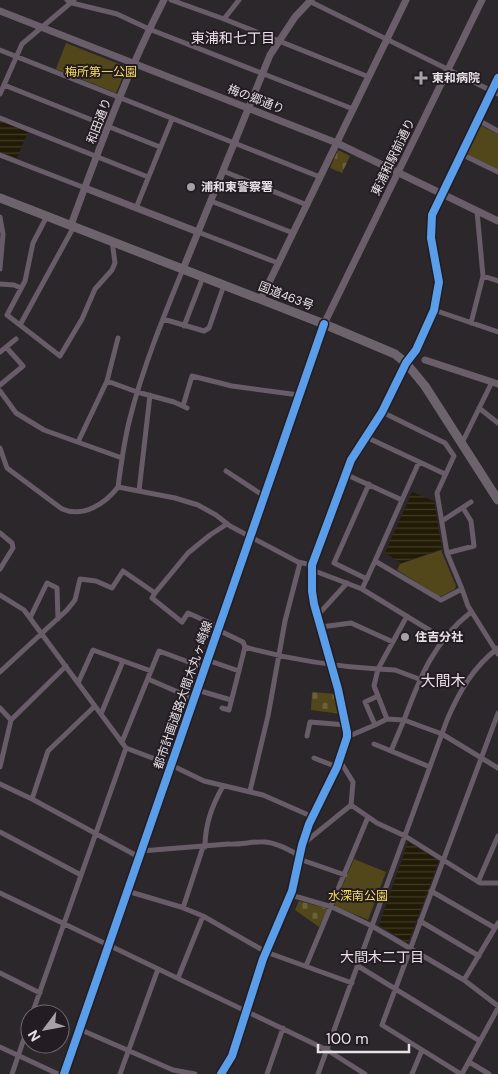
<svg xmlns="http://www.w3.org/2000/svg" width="498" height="1074" font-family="'DM Sans','Noto Sans JP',sans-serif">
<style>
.cemetery{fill:url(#cemetery-stones)}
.green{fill:#51471b}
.water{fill:url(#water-rules)}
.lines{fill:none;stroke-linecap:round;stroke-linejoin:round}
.street{stroke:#675c67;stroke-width:5}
.secondary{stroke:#6b5e6b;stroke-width:7}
.highway{stroke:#6d636c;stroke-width:9}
.cycleway-casing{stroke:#241c23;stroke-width:11}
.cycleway{stroke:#5a9eea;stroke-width:8}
.poi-dot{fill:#a6a1a5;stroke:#241c23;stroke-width:2}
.labels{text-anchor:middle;stroke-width:4;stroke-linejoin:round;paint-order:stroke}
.park-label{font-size:12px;fill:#fade59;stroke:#241c23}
.poi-label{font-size:12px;font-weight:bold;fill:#e8e2e7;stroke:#241c23;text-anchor:start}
.street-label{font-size:12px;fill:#e8e2e7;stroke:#241c23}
.neighbourhood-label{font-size:14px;fill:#ebe0eb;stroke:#241c23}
.quarter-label{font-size:15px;fill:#ebe0eb;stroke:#241c23}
</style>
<defs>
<pattern id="cemetery-stones" width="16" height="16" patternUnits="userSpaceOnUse" patternTransform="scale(1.25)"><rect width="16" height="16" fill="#51471b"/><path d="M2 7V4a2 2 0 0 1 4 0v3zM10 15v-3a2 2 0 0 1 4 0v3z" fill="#6a613c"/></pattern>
<pattern id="water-rules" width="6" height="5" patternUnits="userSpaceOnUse" patternTransform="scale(1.25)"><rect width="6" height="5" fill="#211a04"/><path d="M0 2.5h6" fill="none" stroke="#413b29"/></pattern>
</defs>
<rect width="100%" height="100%" fill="#2b272b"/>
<!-- cemetery -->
<path class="cemetery" d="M338,150L350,156L342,173L330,168Z
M312,692L336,694L341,714L311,710Z
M299,901L326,908L327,910L319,927L295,910Z"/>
<!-- green -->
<path class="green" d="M66,43L124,66L126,70L116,93L56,69Z
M482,126L498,134V170L468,155L467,152L478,128Z
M441,550L456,586L455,589L442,596H438L397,570L400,564Z
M354,859L386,872L368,920L335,906V904Z"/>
<!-- water -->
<path class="water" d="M0,121L28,132L17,158L0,152Z
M412,492L434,501L442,549L401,563L385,553Z
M408,842L439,861L408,943L379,925Z"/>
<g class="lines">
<!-- street -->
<path class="street" d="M67,0L72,3L117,14L149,29L353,109
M171,0L224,19L369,77
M309,1L498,94
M224,19L239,0
M0,50L320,177
M4,85L160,147
M0,94L22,44L74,0
M0,118L148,177
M478,120L498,131
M461,154L498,172
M0,155L85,188
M223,171L307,205
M211,201L293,233
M136,208L172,119
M47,216L33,243L25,281L7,315L60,356L82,319L95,289L112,270L115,263L112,241
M0,217L3,234L0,269
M198,232L278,263
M483,276L498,281
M0,284L14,285L21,288
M434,310L498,332
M163,319L204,331L209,328L224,285
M471,323L483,276L477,211
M20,325L72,230L71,225
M184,326L203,277
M0,352L16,339
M107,381L137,392L174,402L187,408
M0,385L23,366L6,347
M0,391L16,413L44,430L122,458
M183,406L192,376L232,386L299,395
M479,408L498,423
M382,412L445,443L454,456L437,493L447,553L462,589
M366,437L445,474
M78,442L107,381L118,338
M462,443L492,382
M0,448L7,468L62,509C83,518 105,504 118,487C121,464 124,441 130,418C143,367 163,318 183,269
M226,471L264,496
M345,474L402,500L375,561L441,600L462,589L468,606L498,654
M118,487L175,498L198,505L216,515L230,526L298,562L312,565
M139,491L150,395
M402,500L419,462
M442,521L471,502
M0,533L12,543L13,548L0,569
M447,553L474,546L471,521L463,508
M312,570L362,589L444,639
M367,579L334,563L369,484
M362,589L375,561
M0,595L24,610L126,748L171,765L204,781L263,795L313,817
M471,612C434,641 420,677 404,720L442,734L498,768
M317,616L347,583
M407,616L378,669L395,670L419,679
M30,618L47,583L57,588L58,619
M219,627L188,613L182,622L152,598L155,593L188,553L210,535L227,524
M321,627L351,623L393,642
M218,630L243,642L245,647L229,710L222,708
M245,647C291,660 331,666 378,669L374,686L378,696L365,702L375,725L347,737
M207,660L239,671
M0,672L67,610L75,600L80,579L96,581L112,588L123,571L155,593
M148,679L194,699
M78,683L93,650L151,671
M197,690L231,700
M378,696L387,719
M0,708L11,720
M101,714L123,661
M375,725L387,719L404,720L391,751
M307,736L310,722L346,725
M122,742L159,651L205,668
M374,744L430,767
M314,758L337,767
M0,767L11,720L66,666
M0,784L32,799L139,857
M250,791L268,716L285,621L300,563
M32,799L48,751L95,706
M351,805L377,823L405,836L480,883H498
M0,832L81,875
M303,844L351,805L353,782L340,761
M205,847C205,824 212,806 223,786
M141,851L228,844C241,845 253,841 265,842C276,843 291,850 299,856
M299,859L345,875
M478,882L498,836
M127,891L181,907L203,916L266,952L352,983
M431,891L495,928
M0,893L327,1050L365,1074
M291,895L332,907L372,926L464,980L498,1006
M183,908L203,847
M420,921L479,956
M306,966L368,817
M358,966L480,1041
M0,973L40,993
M178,978L203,916
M464,980L498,923
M32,1014L126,748
M79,1029L173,1070L195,1074
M0,1047L58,1074
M469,1062L489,1074
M12,1074L30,1021
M120,1074L158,969
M221,1074L232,1056L263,959L292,891L302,845L309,824L337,767L347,737V732L338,689L314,604L312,591V565L351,460L382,412L406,363L416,350L434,310L439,282L431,238V227L432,215L442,193
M267,1074L283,1028
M318,1074L447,720C459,692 473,667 498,648
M412,1074L422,1050
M461,1074L382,1025L498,713
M462,1074L498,1008"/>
<!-- secondary -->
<path class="secondary" d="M0,11L337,143L498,221
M85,188L198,232
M442,193L498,78
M71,225C99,149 127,72 164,0
M183,269L270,55L295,17L311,0
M261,299L406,0
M425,360L498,384
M64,1074L324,324L482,0"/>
<!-- highway -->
<path class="highway" d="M0,198L324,324L395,354L406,363L425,386L498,500"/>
<defs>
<path id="cycleway" d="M64,1074L324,324
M221,1074L232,1056L263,959L292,891L302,845L309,824L337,767L347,737V732L338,689L314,604L312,591V565L351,460L382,412L406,363L416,350L434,310L439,282L431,238L432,215L498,78"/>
</defs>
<!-- cycleway casing -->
<use href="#cycleway" class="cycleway-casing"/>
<!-- cycleway -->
<use href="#cycleway" class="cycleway"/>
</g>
<!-- markers -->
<g class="poi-dot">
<path d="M418.5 70.5h5v5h5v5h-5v5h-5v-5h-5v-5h5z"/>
<circle cx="191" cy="187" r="5"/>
<circle cx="405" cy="637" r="5"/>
</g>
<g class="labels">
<!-- park labels -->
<g class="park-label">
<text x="101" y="76">梅所第一公園</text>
<text x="358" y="900">水深南公園</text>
</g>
<!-- poi labels -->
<g class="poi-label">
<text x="432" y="82">東和病院</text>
<text x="201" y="191">浦和東警察署</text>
<text x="415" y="641">住吉分社</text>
</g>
<!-- street labels -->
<g class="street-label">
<text transform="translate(256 99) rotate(21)" y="4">梅の郷通り</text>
<text transform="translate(99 121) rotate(-69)" y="4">和田通り</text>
<text transform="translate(393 157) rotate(-64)" y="4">東浦和駅前通り</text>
<text transform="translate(286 296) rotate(21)" y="4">国道463号</text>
<text transform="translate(183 695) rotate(-71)" y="4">都市計画道路大間木丸ヶ崎線</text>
</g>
<!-- neighbourhood labels -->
<g class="neighbourhood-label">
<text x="233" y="43">東浦和七丁目</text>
<text x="382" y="962">大間木二丁目</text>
</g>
<!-- quarter labels -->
<g class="quarter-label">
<text x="443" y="686">大間木</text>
</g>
</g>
<!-- north arrow -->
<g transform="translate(45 1029) rotate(238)"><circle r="24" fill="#241c23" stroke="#726b71"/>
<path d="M0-4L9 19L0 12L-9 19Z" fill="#a6a1a5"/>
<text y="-8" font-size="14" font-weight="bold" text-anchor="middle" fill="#e8e2e7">N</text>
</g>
<!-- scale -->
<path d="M318 1044v8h91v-8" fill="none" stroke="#e8e2e7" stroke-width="2.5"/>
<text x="326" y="1044" font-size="15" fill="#e8e2e7" stroke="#241c23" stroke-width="4" paint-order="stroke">100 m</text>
</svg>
